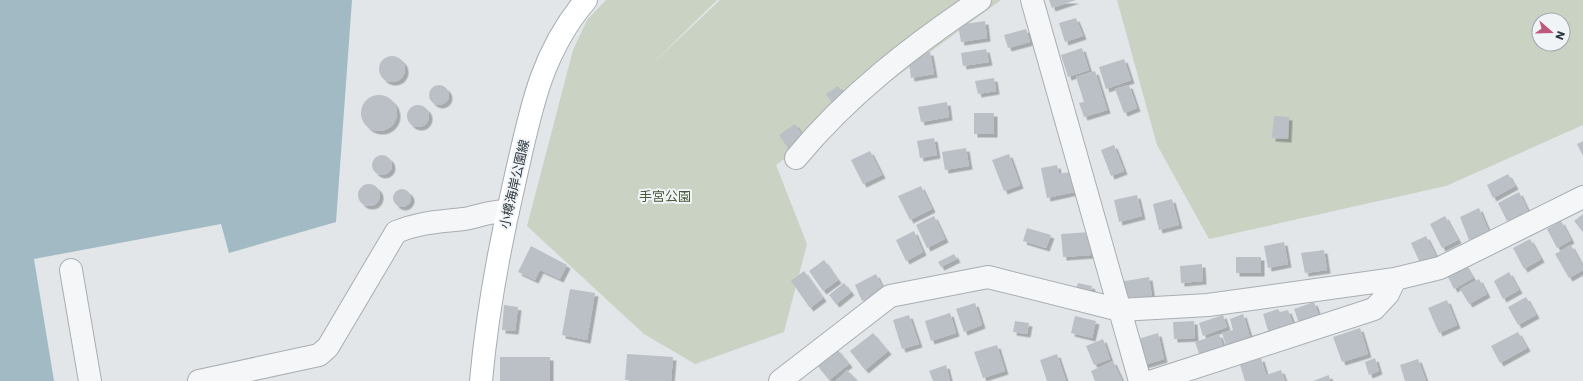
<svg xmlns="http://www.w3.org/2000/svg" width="1583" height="381" font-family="Poppins,'Noto Sans JP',sans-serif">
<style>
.green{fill:#cad2c4;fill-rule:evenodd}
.water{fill:#a1bac4}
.building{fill:#bac0c5;filter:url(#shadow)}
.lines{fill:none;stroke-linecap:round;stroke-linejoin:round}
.minor-casing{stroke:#a8aeb3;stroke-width:24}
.major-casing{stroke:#a3adb3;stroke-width:24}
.minor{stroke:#f4f6f7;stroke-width:22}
.major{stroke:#fff;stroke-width:22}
.labels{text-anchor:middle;stroke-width:4;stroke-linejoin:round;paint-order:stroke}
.street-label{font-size:13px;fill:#2c373f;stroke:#f1f4f6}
.park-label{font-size:13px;fill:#47593b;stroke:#f1f4f6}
</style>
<defs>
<filter id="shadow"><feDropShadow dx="3.5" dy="3.5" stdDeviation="0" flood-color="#0004"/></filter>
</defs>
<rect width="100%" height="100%" fill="#e2e6e9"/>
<!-- green -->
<path class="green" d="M606,0H717L650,66L720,0H1001L776,165L807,244L784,332L695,364L644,334L527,226L573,50L587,20Z
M1117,0H1583V125L1446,186L1209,239L1157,145ZM1539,20H1563V44H1539Z"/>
<!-- water -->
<path class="water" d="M0,0H352L336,222L229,253L221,224L34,259L54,381H0Z"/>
<!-- building -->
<path class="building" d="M1049,0H1076L1052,8Z
M1076,18L1083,36L1065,42L1059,23Z
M985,21L987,38L961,42L958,25Z
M1026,29L1030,42L1008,48L1004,35Z
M1082,48L1089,70L1068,77L1061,55Z
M986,49L989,62L963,66L961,53Z
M930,52L934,74L911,78L908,55Z
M379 69a13 13 0 1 1 26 0a13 13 0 1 1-26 0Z
M1124,59L1131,80L1106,89L1099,67Z
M1095,71L1107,110L1084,117L1079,103L1084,102L1076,77Z
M994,78L996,91L978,94L975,81Z
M429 95a10 10 0 1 1 20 0a10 10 0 1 1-20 0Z
M1129,85L1137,108L1124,113L1115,89Z
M838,86L848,100L836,109L826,94Z
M361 113a18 18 0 1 1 36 0a18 18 0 1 1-36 0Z
M947,102L949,117L921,122L918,107Z
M407 116a11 11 0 1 1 22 0a11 11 0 1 1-22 0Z
M974,113H994V134H974Z
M1274,116L1289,117L1288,139L1272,138Z
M795,124L806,140L790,151L779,135Z
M934,138L937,155L920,158L917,141Z
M1583,141V156L1577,144Z
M1114,145L1124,171L1111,176L1101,150Z
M966,148L969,166L945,170L942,152Z
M870,151L882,175L863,184L851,160Z
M1009,154L1020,185L1004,191L992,160Z
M372 165a10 10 0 1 1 20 0a10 10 0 1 1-20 0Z
M1057,165L1059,174L1075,171L1079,191L1047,198L1041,168Z
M1508,174L1515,186L1493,198L1487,185Z
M358 195a11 11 0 1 1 22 0a11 11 0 1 1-22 0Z
M921,186L932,209L910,220L898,196Z
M393 198a9 9 0 1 1 18 0a9 9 0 1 1-18 0Z
M1519,192L1528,211L1507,221L1498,203Z
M1137,195L1142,216L1119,222L1114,200Z
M1172,199L1179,225L1159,230L1153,204Z
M1479,208L1489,232L1469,240L1460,217Z
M1583,214V232L1574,221Z
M934,216L945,239L927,248L916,225Z
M1445,216L1458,240L1442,248L1430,224Z
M1561,221L1571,240L1557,248L1547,229Z
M1027,228L1051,235L1046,248L1023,241Z
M914,231L923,252L906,261L896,240Z
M1090,232L1091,255L1063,257L1061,234Z
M1426,236L1436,256L1420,263L1411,243Z
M1530,239L1541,259L1524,269L1513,248Z
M1284,242L1288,264L1268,268L1264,246Z
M1571,245L1583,267V270L1569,278L1555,254Z
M531,246L567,265L560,279L540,270L535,280L518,272Z
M1324,250L1327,270L1305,273L1301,253Z
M954,254L957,259L941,267L938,262Z
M1236,257H1261V273H1236Z
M824,260L838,280L823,291L809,271Z
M1464,263L1473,278L1454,289L1446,273Z
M1202,264L1203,281L1181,283L1180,266Z
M804,271L823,298L810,308L791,281Z
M1509,272L1519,290L1503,299L1494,281Z
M876,274L884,291L862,301L855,285Z
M1149,277L1152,297L1122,302L1119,282Z
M1479,279L1487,294L1469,304L1460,289Z
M844,283L851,292L836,304L829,295Z
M1078,283L1092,286L1090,296L1075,292Z
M570,289L595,293L587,340L562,335Z
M1526,297L1536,315L1518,325L1508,307Z
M1447,300L1457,325L1439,333L1428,308Z
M1314,302L1319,316L1299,323L1294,309Z
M975,303L982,325L964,332L956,309Z
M504,305L518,307L515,331L502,330Z
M1278,309L1280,312L1288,310L1294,326L1269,334L1263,314Z
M950,313L956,333L931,341L925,321Z
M1243,314L1251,340L1227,348L1222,333L1233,330L1230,319Z
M909,315L919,344L902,349L893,320Z
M1223,315L1227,327L1203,336L1199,323Z
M1075,316L1096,321L1092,338L1071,333Z
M1015,321L1029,323L1027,334L1013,332Z
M1194,321L1195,338L1174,339L1173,322Z
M1360,328L1368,354L1342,362L1333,337Z
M1518,332L1527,348L1500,363L1491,346Z
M873,333L888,351L865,370L850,351Z
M1158,333L1164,359L1144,365L1138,339Z
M1219,334L1225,351L1201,359L1195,342Z
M1103,339L1110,359L1094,365L1086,346Z
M997,345L1005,371L983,378L974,352Z
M837,349L849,364L829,380L817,365Z
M627,354L673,357L671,381L625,380Z
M1057,354L1066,381H1047L1040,360Z
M500,357H550V381H500Z
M1261,358L1266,375L1281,370L1285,381H1245L1240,365Z
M1375,358L1379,371L1369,375L1365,362Z
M1418,359L1426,381H1405L1400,365Z
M1113,361L1122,381H1095L1091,371Z
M946,365L950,381H933L929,371Z
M847,370L858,381H836Z
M1329,375L1330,381H1313Z"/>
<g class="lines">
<defs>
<path id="minor" d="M1032,0L1140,381
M796,158C848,95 913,45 980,0
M71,270L90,381
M199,381L319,355L328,347L396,232C420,222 439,222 464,219C480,216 490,211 508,211
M780,381L890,296L988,277L1120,310L1208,305L1395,279L1440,268L1583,197
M1153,381L1374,309L1388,294L1395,279"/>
<path id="major" d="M481,381C487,314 499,249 514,184C530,115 539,55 586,0"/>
</defs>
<!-- minor casing -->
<use href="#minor" class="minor-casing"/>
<!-- major casing -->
<use href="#major" class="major-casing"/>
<!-- minor -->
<use href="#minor" class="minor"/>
<!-- major -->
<use href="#major" class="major"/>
</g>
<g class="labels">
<!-- street labels -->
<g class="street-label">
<text transform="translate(514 184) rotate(-77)" y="5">小樽海岸公園線</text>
</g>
<!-- park labels -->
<g class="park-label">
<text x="665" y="201">手宮公園</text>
</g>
</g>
<!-- north arrow -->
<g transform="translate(1551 32) rotate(110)"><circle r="19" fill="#f1f4f6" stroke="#a2a8ad"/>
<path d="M0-3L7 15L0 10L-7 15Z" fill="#bf567c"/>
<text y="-6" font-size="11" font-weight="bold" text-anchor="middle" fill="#2c373f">N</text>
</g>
</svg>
